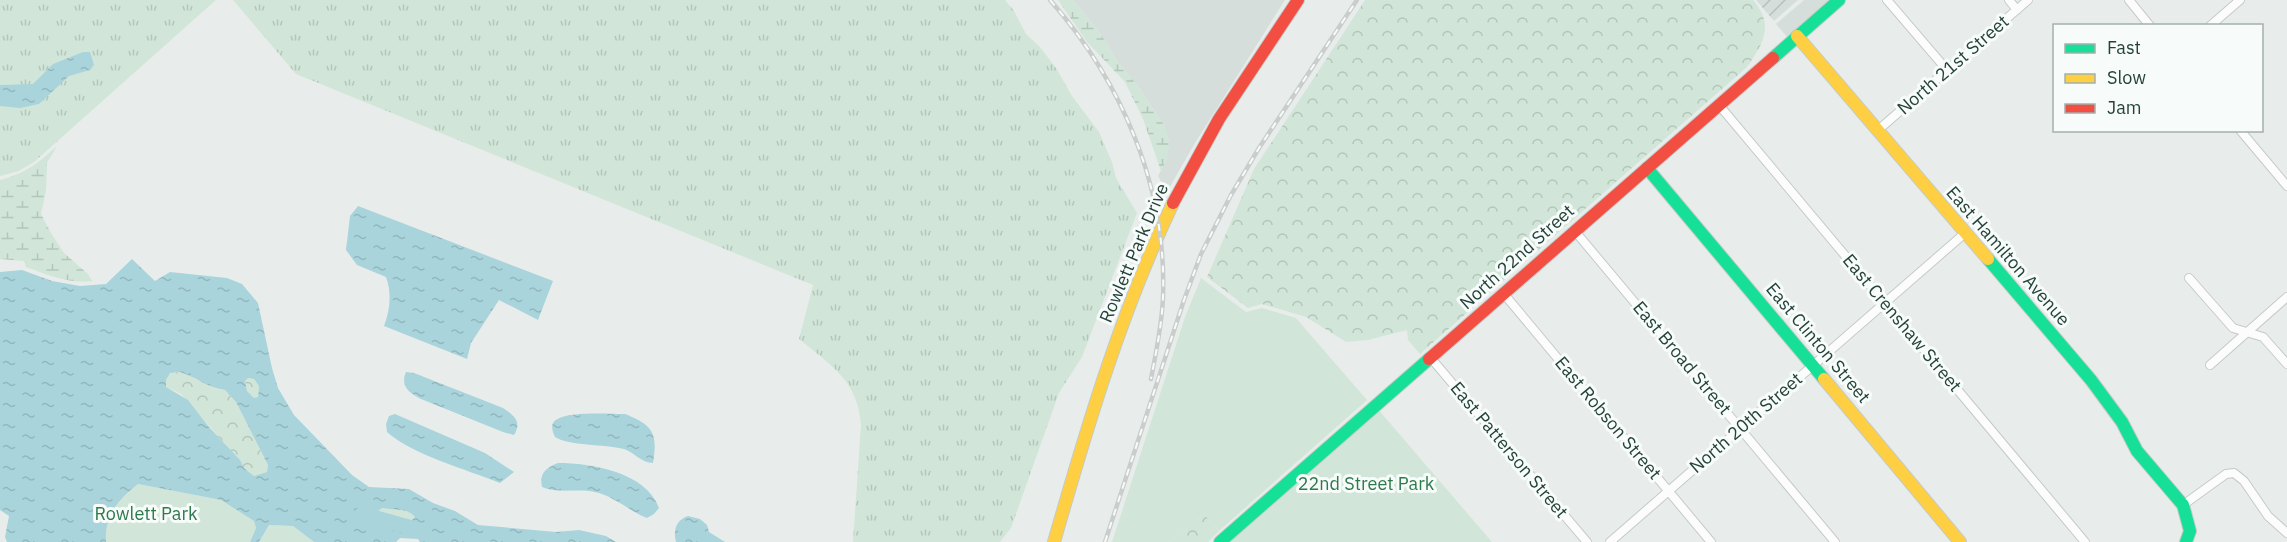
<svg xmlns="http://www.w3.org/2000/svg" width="2287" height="542" font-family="'IBM Plex Sans',sans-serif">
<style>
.built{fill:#d6dedb}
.industrial{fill:url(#industrial-furrows)}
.grass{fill:url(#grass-tufts)}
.forest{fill:url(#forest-crowns)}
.wetland{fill:url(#wetland-marsh)}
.park{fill:#d1e6d8}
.water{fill:url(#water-ripples);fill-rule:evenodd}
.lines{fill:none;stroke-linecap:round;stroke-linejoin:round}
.river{stroke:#a9d4db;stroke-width:15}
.street-casing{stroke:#c5cac8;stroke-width:10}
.fast-casing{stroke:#c3cbc8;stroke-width:14}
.slow-casing{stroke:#c3cbc8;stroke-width:14}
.jam-casing{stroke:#c3cbc8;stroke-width:14}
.street{stroke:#fcfcfc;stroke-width:8}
.fast{stroke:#16e098;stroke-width:12}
.slow{stroke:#ffcf43;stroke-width:12}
.jam{stroke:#f24e42;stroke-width:12}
.rail-casing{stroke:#c9cdcc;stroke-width:4.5}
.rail{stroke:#f7fbf9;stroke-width:2;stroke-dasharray:7;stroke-linecap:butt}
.labels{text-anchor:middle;stroke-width:6;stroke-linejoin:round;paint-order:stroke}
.street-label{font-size:18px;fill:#24423a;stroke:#f7fbf9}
.park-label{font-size:18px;fill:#2d7a4b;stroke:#f7fbf9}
</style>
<defs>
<pattern id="industrial-furrows" width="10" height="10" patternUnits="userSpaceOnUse" patternTransform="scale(1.5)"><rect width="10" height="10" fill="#d6dedb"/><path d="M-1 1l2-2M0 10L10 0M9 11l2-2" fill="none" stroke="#b8c0bd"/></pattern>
<pattern id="grass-tufts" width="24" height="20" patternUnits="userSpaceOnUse" patternTransform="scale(1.5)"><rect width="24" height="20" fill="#d1e6d8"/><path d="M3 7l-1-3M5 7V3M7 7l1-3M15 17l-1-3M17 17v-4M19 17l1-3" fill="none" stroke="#b3c6ba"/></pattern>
<pattern id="forest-crowns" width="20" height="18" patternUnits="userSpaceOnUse" patternTransform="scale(1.5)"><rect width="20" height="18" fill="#d1e6d8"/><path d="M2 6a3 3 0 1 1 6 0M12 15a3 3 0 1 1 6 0" fill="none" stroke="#b3c6ba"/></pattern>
<pattern id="wetland-marsh" width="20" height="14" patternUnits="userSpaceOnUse" patternTransform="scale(1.5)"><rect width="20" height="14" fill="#d1e6d8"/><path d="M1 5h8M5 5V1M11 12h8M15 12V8" fill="none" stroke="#b3c6ba"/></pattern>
<pattern id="water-ripples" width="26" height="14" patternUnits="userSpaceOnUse" patternTransform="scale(1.5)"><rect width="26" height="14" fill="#a9d4db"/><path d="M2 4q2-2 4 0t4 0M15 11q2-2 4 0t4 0" fill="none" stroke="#91b7bd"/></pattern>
</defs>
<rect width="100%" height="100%" fill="#e8edeb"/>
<!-- built -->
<path class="built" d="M1073,0H1285L1195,143L1167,192L1158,176L1167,159L1164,125L1137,85L1119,64L1100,33Z
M1804,0H1832L1788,38L1776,24Z"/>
<!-- industrial -->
<path class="industrial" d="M1756,0H1798L1774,21Z"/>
<!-- grass -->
<path class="grass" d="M0,0H216L34,162L19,171L0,176Z
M233,0H1005L1014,11L1026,34L1040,47L1056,68L1072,96L1099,132L1112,162L1116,178L1137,213L1082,357L1059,393L1011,528L1000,542H853L861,425C858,380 830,365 799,339L813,285L296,74Z"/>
<!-- forest -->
<path class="forest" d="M1365,0H1753C1775,25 1763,44 1747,67L1420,354L1408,340L1407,330L1368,340L1346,342L1306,317L1262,304L1248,308L1207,277L1254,169Z
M180,372C197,377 206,389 225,390L236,402L268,465L267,472L254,476L244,468L239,460L181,394L166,387V380L170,373Z
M248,378L254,379L259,386L258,397L254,398L247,391L245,380Z
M383,508C395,511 406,507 415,517L405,526L389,524L377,514L379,510Z
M1204,514L1219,531L1208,542H1170Z"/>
<!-- wetland -->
<path class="wetland" d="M1058,0H1073L1100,33L1119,64L1137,85L1164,125L1170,143L1167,159L1161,171L1143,119L1125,82L1087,42Z
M57,146L47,163L46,191L41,214L51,233L64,253L88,274L92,281C69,284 48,275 26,267L24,261L0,259V180C26,173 37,164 57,146Z"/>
<!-- park -->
<path class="park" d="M1201,278L1246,312L1262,308L1296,318L1367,400L1219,531L1204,514L1170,542H1112L1185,317Z
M1371,401L1492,542H1216Z
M138,484L221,500L254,521L256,528L250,542H106C104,516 119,500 138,484Z
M269,525L293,526L314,542H259Z"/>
<!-- water -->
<path class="water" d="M83,52H90L94,65L90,70L69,76L39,104L20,108L0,106V85L33,84L53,64Z
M358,206L553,281L538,320L499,300L471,343L467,359L384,326C390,310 392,294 386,277L357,265L346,250L350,216Z
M132,259L155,281L170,272L227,278L242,284L258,303L272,368L278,388L294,415L352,475L369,487L409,489L433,503L455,511L478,525L556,532L579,530L606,536L616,542H420L418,539L400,538L396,542H314L293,526L269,525L259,542H250L256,528L254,521L221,500L138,484C119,499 104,516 106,542H7L5,537L9,516L0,510V272L22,270L52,281L80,286L106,284ZM180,372C197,377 206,388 225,390L236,402L268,465L267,472L254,476L244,468L240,460L209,427L188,400L166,387V380L170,373ZM248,378L254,379L259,386L258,397L254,398L247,391L245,381ZM383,508C395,511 406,507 415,517L405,526L389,524L377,514L379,510Z
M406,372L414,373L503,408C515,416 522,422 514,435L503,432L421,399C409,393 400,386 406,372Z
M395,414L485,453L514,472L500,483C468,470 411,454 387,432L386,424L389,416Z
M625,414C653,425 658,433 653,463C641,463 634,452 624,449C604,444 569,446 555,437C553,433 551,427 553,423C560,410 611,414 625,414Z
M558,463C591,463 646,472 659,508L654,514L647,518C629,511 614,496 595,492C578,488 559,494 542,487C539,473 546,468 558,463Z
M688,516L700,519L707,525L709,532L725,542H676C673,530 676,520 688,516Z"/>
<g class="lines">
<!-- river -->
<path class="river" d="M362,514L423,531"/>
<defs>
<path id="street" d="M1887,0L1947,70
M2009,0L2017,10
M2129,0L2150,26
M2210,26L2240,0
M1719,105L2085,542
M2240,130L2287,186
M1877,131L2028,0
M1574,230L1835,542
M2189,278L2233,328L2263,337L2287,364
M1504,294L1711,542
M1430,357L1587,542
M2210,365L2287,297
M2183,505L2226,474L2234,473L2244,481L2268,516L2287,533
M1610,542L1964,234"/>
<path id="fast" d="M1773,58L1839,0
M1647,168L1824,379
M1988,259L2091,380L2122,422L2137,451L2183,505L2190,531L2186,542
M1220,542L1429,359"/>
<path id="slow" d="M1797,36L1988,259
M1824,379L1960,542
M1054,542C1087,427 1121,312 1173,203"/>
<path id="jam" d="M1173,203L1219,119L1298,0
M1429,359L1773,58"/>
</defs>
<!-- street casing -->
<use href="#street" class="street-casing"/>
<!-- fast casing -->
<use href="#fast" class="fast-casing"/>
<!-- slow casing -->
<use href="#slow" class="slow-casing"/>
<!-- jam casing -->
<use href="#jam" class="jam-casing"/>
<!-- street -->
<use href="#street" class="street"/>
<!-- fast -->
<use href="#fast" class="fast"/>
<!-- slow -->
<use href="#slow" class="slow"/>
<!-- jam -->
<use href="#jam" class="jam"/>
<defs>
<path id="rail" d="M1050,0C1122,82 1167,187 1163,297C1162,325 1156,352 1151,379
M1105,542L1184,300L1201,254L1231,195L1259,148L1357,0"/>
</defs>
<!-- rail casing -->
<use href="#rail" class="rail-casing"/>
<!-- rail -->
<use href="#rail" class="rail"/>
</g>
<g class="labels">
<!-- street labels -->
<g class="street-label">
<text transform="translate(1953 65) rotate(-41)" y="6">North 21st Street</text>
<text transform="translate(1134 253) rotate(-67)" y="6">Rowlett Park Drive</text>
<text transform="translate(2008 256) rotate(49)" y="6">East Hamilton Avenue</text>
<text transform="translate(1517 257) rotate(-42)" y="6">North 22nd Street</text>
<text transform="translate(1902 323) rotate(50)" y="6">East Crenshaw Street</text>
<text transform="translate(1818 343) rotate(50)" y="6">East Clinton Street</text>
<text transform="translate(1682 358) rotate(50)" y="6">East Broad Street</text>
<text transform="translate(1608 418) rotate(50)" y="6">East Robson Street</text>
<text transform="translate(1746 423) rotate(-41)" y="6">North 20th Street</text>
<text transform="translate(1509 450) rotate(50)" y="6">East Patterson Street</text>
</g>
<!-- park labels -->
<g class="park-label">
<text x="1366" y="490">22nd Street Park</text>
<text x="146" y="520">Rowlett Park</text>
</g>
</g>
<!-- legend -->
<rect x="2053" y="24" width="210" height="108" fill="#f7fbf9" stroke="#a3b1ad" stroke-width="1.5"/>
<rect x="2065" y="44" width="30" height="9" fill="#16e098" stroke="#a3b1ad" stroke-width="1.5"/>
<text x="2107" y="54" font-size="18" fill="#24423a">Fast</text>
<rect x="2065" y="74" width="30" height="9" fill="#ffcf43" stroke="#a3b1ad" stroke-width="1.5"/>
<text x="2107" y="84" font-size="18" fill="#24423a">Slow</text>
<rect x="2065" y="104" width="30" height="9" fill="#f24e42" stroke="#a3b1ad" stroke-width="1.5"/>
<text x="2107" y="114" font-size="18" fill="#24423a">Jam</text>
</svg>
